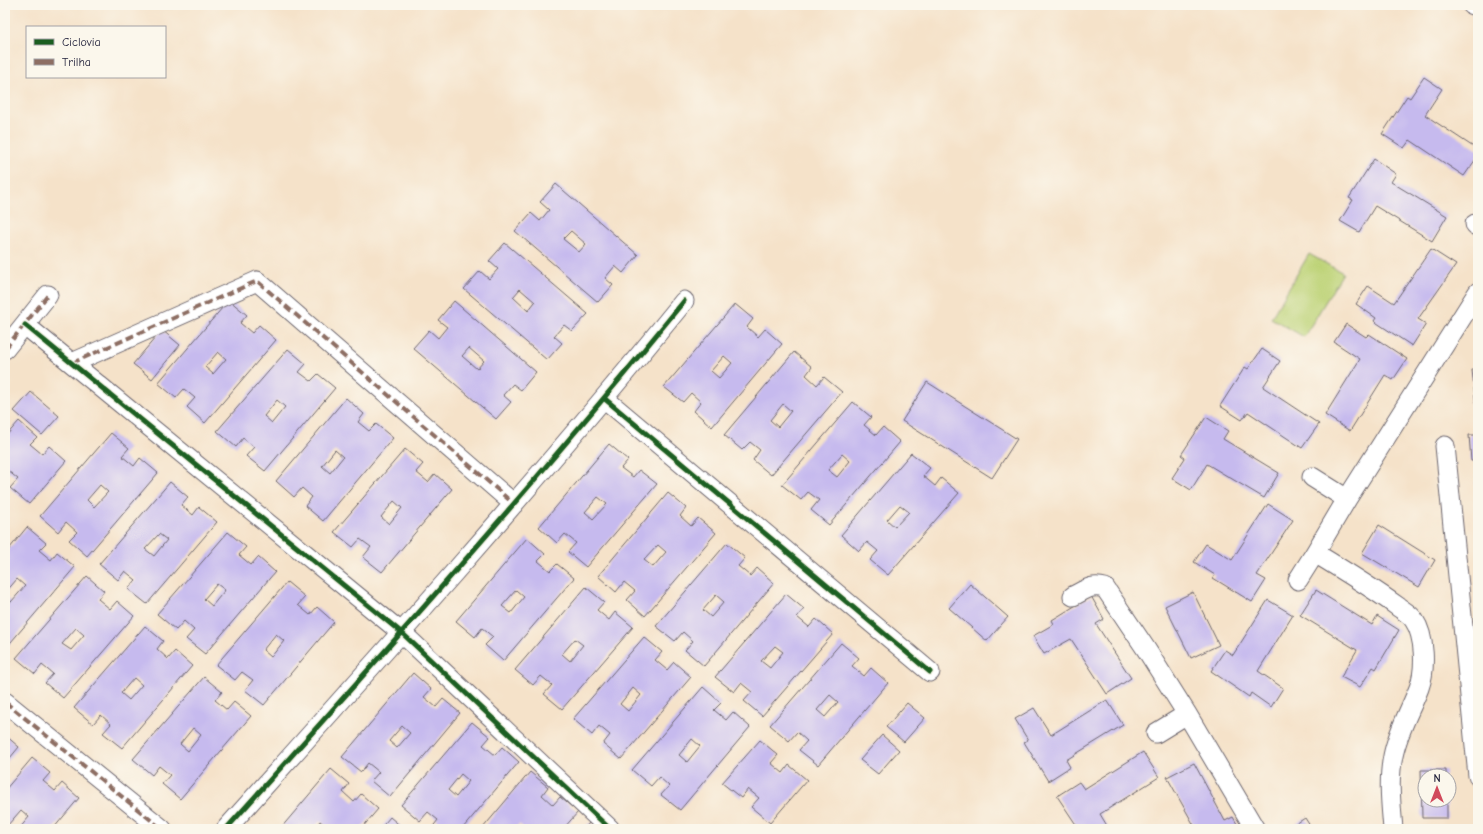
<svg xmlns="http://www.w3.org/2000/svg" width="1483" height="834" font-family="'Comic Neue',sans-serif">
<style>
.green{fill:#bdd377;stroke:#707a59}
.building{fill:#c6baee;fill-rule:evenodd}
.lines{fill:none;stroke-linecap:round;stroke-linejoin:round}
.street-casing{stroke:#6c656d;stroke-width:21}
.street{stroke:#fff;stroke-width:19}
.quiet{stroke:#8d6e63;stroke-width:4;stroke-dasharray:8 4;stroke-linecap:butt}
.cycleway-casing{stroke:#fbf7ec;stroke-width:8}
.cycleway{stroke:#1b5e20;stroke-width:5}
</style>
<rect width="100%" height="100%" fill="#fbf7ec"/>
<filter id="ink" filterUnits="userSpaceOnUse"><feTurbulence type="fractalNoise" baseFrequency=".025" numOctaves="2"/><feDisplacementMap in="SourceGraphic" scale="8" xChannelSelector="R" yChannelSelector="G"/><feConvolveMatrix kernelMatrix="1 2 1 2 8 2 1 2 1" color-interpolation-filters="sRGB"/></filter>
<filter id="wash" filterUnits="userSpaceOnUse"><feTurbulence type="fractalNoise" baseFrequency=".012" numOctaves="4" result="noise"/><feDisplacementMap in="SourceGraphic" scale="16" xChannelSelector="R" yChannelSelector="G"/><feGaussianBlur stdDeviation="0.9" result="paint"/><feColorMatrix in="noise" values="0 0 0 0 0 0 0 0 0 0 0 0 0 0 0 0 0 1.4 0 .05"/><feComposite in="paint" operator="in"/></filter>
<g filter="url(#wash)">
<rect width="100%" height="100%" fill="#f5e2c9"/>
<!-- green -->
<path class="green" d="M1309,254L1343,273L1304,337L1271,318Z"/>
<g id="blocks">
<!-- building -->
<path class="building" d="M1424,77L1442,89L1425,115L1478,150V156L1464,176L1410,140L1404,148L1382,134L1407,96L1410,98Z
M1374,159L1396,174L1391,182L1447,216L1432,241L1375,206L1359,232L1340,221L1353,200L1349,198Z
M556,184L638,255L623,273L615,266L605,278L613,285L598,302L515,231L531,213L540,221L549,210L540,202ZM571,231L586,244L579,252L563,239Z
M505,243L588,314L572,331L564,325L554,336L562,343L547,360L464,289L480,271L489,279L498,269L489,261ZM520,289L535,302L528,311L513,297Z
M1431,249L1456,265L1418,319L1426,324L1412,346L1374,321L1376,318L1356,304L1368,286L1394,303Z
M229,300L247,315L240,323L252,333L259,325L276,340L205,423L187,407L195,398L184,389L176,398L158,383ZM218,352L226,359L213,374L205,367Z
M454,301L536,372L521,390L513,384L503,395L511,402L496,419L413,348L429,330L438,338L447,327L438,320ZM469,348L484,361L477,369L462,356Z
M735,304L753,319L747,327L758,337L765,329L782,344L712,427L694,411L701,402L691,393L683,402L664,387ZM724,356L732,363L719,378L711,371Z
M1346,324L1366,337L1369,334L1407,359L1393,380L1385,375L1350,431L1325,415L1360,359L1334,342Z
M162,330L180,345L152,379L133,364Z
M288,349L306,364L299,372L311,381L318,374L335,388L265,471L246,456L254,447L243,438L236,447L217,431ZM277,400L285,407L272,423L264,416Z
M1262,349L1280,361L1263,387L1319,424L1302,448L1248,412L1242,420L1220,406L1245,367L1248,369Z
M794,352L812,367L806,375L817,385L824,377L842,392L771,475L753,460L760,450L750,442L742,450L724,435ZM783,404L791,411L778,427L770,420Z
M1478,369V417H1477L1472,370Z
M927,382L1017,439L992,478L902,421Z
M31,392L59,416L42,435L14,411Z
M346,398L364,414L358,422L369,431L376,424L393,438L323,521L305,506L312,497L302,488L294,497L276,481ZM335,450L343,457L330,473L322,466Z
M853,402L871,417L864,425L876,435L883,427L900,442L829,525L811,510L819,500L808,492L801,500L782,485ZM842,454L850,461L837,477L828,470Z
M1206,417L1228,431L1223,439L1279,473L1264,498L1207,464L1191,490L1172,478L1185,458L1181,455Z
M19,421L37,437L30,444L42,454L49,446L66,461L29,504L10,488L18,479L7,470L5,473V437Z
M111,433L129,448L122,456L134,466L140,458L158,473L87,556L69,540L77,532L66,522L58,532L40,516ZM100,485L108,492L94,507L87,500Z
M1469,435H1478V461H1471Z
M609,444L628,460L621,468L633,477L639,470L657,484L586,567L568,552L576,543L565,534L557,543L539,527ZM598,497L607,504L593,519L585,512Z
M405,449L423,464L416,472L428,482L435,474L452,489L382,572L363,557L371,547L360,539L353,547L334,532ZM394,501L402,508L389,524L381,517Z
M911,453L930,468L923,476L935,486L941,478L959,493L888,575L870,560L878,551L867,542L859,551L841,535ZM900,505L909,512L895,527L887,520Z
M170,482L188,497L181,505L193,515L199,507L217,522L147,604L128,589L136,580L125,571L118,580L99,564ZM159,534L167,540L154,556L145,549Z
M1475,482H1478V495H1477Z
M668,493L686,508L680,516L691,526L698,518L716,533L645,616L627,600L635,591L624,582L616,592L598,576ZM658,545L666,552L653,567L644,560Z
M1268,504L1293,520L1257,575L1266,580L1252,602L1213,578L1215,575L1194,562L1206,544L1232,560Z
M1379,525L1435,560L1419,587L1362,553Z
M27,527L46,543L39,550L51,560L57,552L75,567L5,649V597L11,602L25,586L17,579L5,593V554Z
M228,532L246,547L239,555L251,565L258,557L275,572L205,654L186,639L194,630L184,621L176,630L157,614ZM217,584L225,590L212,606L204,599Z
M527,538L545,554L538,561L550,571L557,564L574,578L503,661L485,645L493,637L482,628L475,637L456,621ZM516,590L524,597L511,613L502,606Z
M727,543L745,558L738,566L750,576L757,568L774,583L704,666L685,650L693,641L683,632L675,641L656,626ZM716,595L724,602L711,617L703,610Z
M87,576L104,591L98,599L110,609L117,601L134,616L63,698L45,683L53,674L42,665L35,674L16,658ZM76,628L84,635L71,650L62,644Z
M287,582L305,597L298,605L310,615L317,607L334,622L264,705L245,690L253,680L242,672L235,680L216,665ZM276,634L284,641L271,657L263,650Z
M970,584L1008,617L987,641L949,608Z
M586,587L604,602L597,610L609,620L615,612L633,627L562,709L544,694L552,685L541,676L533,685L515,670ZM575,639L583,645L570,661L562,654Z
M1316,590L1372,625L1377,616L1399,630L1376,669L1373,667L1360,687L1341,677L1357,650L1300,615Z
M1193,592L1219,645L1191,658L1165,606Z
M786,594L804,609L797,617L809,627L816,619L833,634L762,716L744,701L752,692L741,683L734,692L715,677ZM775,646L783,652L770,668L761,661Z
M1091,596L1104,619L1096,624L1131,678L1107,694L1071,639L1044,654L1033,636L1054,624L1052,620Z
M1268,600L1293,615L1258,671L1283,688L1271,707L1251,693L1249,697L1211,671L1225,650L1233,655Z
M145,626L163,641L157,649L168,659L175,651L192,666L122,748L103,733L111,724L101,715L93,724L74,708ZM134,678L142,685L129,700L121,693Z
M644,637L662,652L655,660L667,670L674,662L691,677L621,759L603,744L610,735L599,726L592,735L573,719ZM633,688L641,695L628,711L620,704Z
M841,643L859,658L852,666L864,676L871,668L888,683L818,765L799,750L807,741L797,732L789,741L770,725ZM830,695L838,702L825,717L817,710Z
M413,673L431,689L424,697L436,707L443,699L460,713L390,797L371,781L379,772L368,763L361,772L342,757ZM402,726L410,733L397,748L389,741Z
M204,677L222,692L215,700L227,710L234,702L251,716L180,799L162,784L170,775L159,766L152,775L133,759ZM193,728L201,735L188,751L180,744Z
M703,687L721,703L714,710L726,720L733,712L750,727L680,810L661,795L669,786L659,777L651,786L632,770ZM692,739L700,746L687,762L679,755Z
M1107,700L1123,725L1066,760L1070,767L1048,781L1024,742L1028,740L1015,719L1034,708L1051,735Z
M907,703L925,718L904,742L886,727Z
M472,722L490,737L483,745L495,755L502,747L519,762L462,829H431L438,820L428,812L420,821L401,805ZM461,774L469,781L456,797L448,790Z
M5,735L19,747L5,764Z
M882,735L899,750L878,774L860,760Z
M760,740L778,755L771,763L783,773L789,765L807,780L770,823L751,807L759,798L748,789L741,798L722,783Z
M1143,752L1159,777L1100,814L1109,829H1079L1057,796L1079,782L1084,789Z
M32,758L50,773L43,781L55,791L62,783L79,798L53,829H19L29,817L21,810L7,826L11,829H5V790Z
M1194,763L1225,821L1233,817L1240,829H1196L1167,777Z
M331,769L349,784L343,792L354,802L361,794L378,809L361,829H327L328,828L320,821L313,829H280Z
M1421,770H1446V776H1425V800H1447V818H1422Z
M530,772L548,787L542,795L553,805L560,797L578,812L563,829H525L519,824L515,829H482Z
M390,817L404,829H380Z
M1305,818L1312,829H1288Z
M589,823L597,829H584Z"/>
</g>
</g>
<g filter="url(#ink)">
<use href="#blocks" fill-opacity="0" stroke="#6c656d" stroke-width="1"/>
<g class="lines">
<defs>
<path id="street" d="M1472,5L1478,6
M1475,224L1478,227
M25,325L402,633L610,829
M5,349L48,295
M72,363L257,281L514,504
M605,399L930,672
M1445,446L1478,776
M1312,477L1347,499
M1315,553C1343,570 1371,587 1397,606C1402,610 1410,614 1414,620C1425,636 1426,669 1419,688C1410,711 1398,731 1393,756C1388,780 1391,805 1393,829
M1298,580L1315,553L1347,499L1478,292
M1073,596C1085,590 1091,584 1105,588L1146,649L1187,714L1255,829
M5,702L162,829
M1156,733L1187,714
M226,829C382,655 537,482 684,301"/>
</defs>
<!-- street casing -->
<use href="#street" class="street-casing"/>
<!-- street -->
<use href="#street" class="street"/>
<!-- quiet -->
<path class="quiet" d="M5,349L48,295
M72,363L257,281L514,504
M5,702L162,829"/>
<defs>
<path id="cycleway" d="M25,325L402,633L610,829
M605,399L930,672
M226,829C382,655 537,482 684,301"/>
</defs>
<!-- cycleway casing -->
<use href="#cycleway" class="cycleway-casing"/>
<!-- cycleway -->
<use href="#cycleway" class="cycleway"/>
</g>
</g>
<!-- margin -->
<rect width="1483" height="834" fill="none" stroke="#fbf7ec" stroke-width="20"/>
<!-- legend -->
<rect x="26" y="26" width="140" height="52" fill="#fbf7ec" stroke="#a4a2a5"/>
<rect x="34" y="39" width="20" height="6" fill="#1b5e20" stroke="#a4a2a5"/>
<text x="62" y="46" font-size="12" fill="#22223b">Ciclovia</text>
<rect x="34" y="59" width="20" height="6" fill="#8d6e63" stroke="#a4a2a5"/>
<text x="62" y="66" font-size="12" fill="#22223b">Trilha</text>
<!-- north arrow -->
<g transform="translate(1437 788)"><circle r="19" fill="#fbf7ec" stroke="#a4a2a5"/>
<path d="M0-3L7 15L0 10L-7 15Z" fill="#d1495b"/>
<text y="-6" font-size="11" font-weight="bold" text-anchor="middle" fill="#22223b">N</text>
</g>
</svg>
